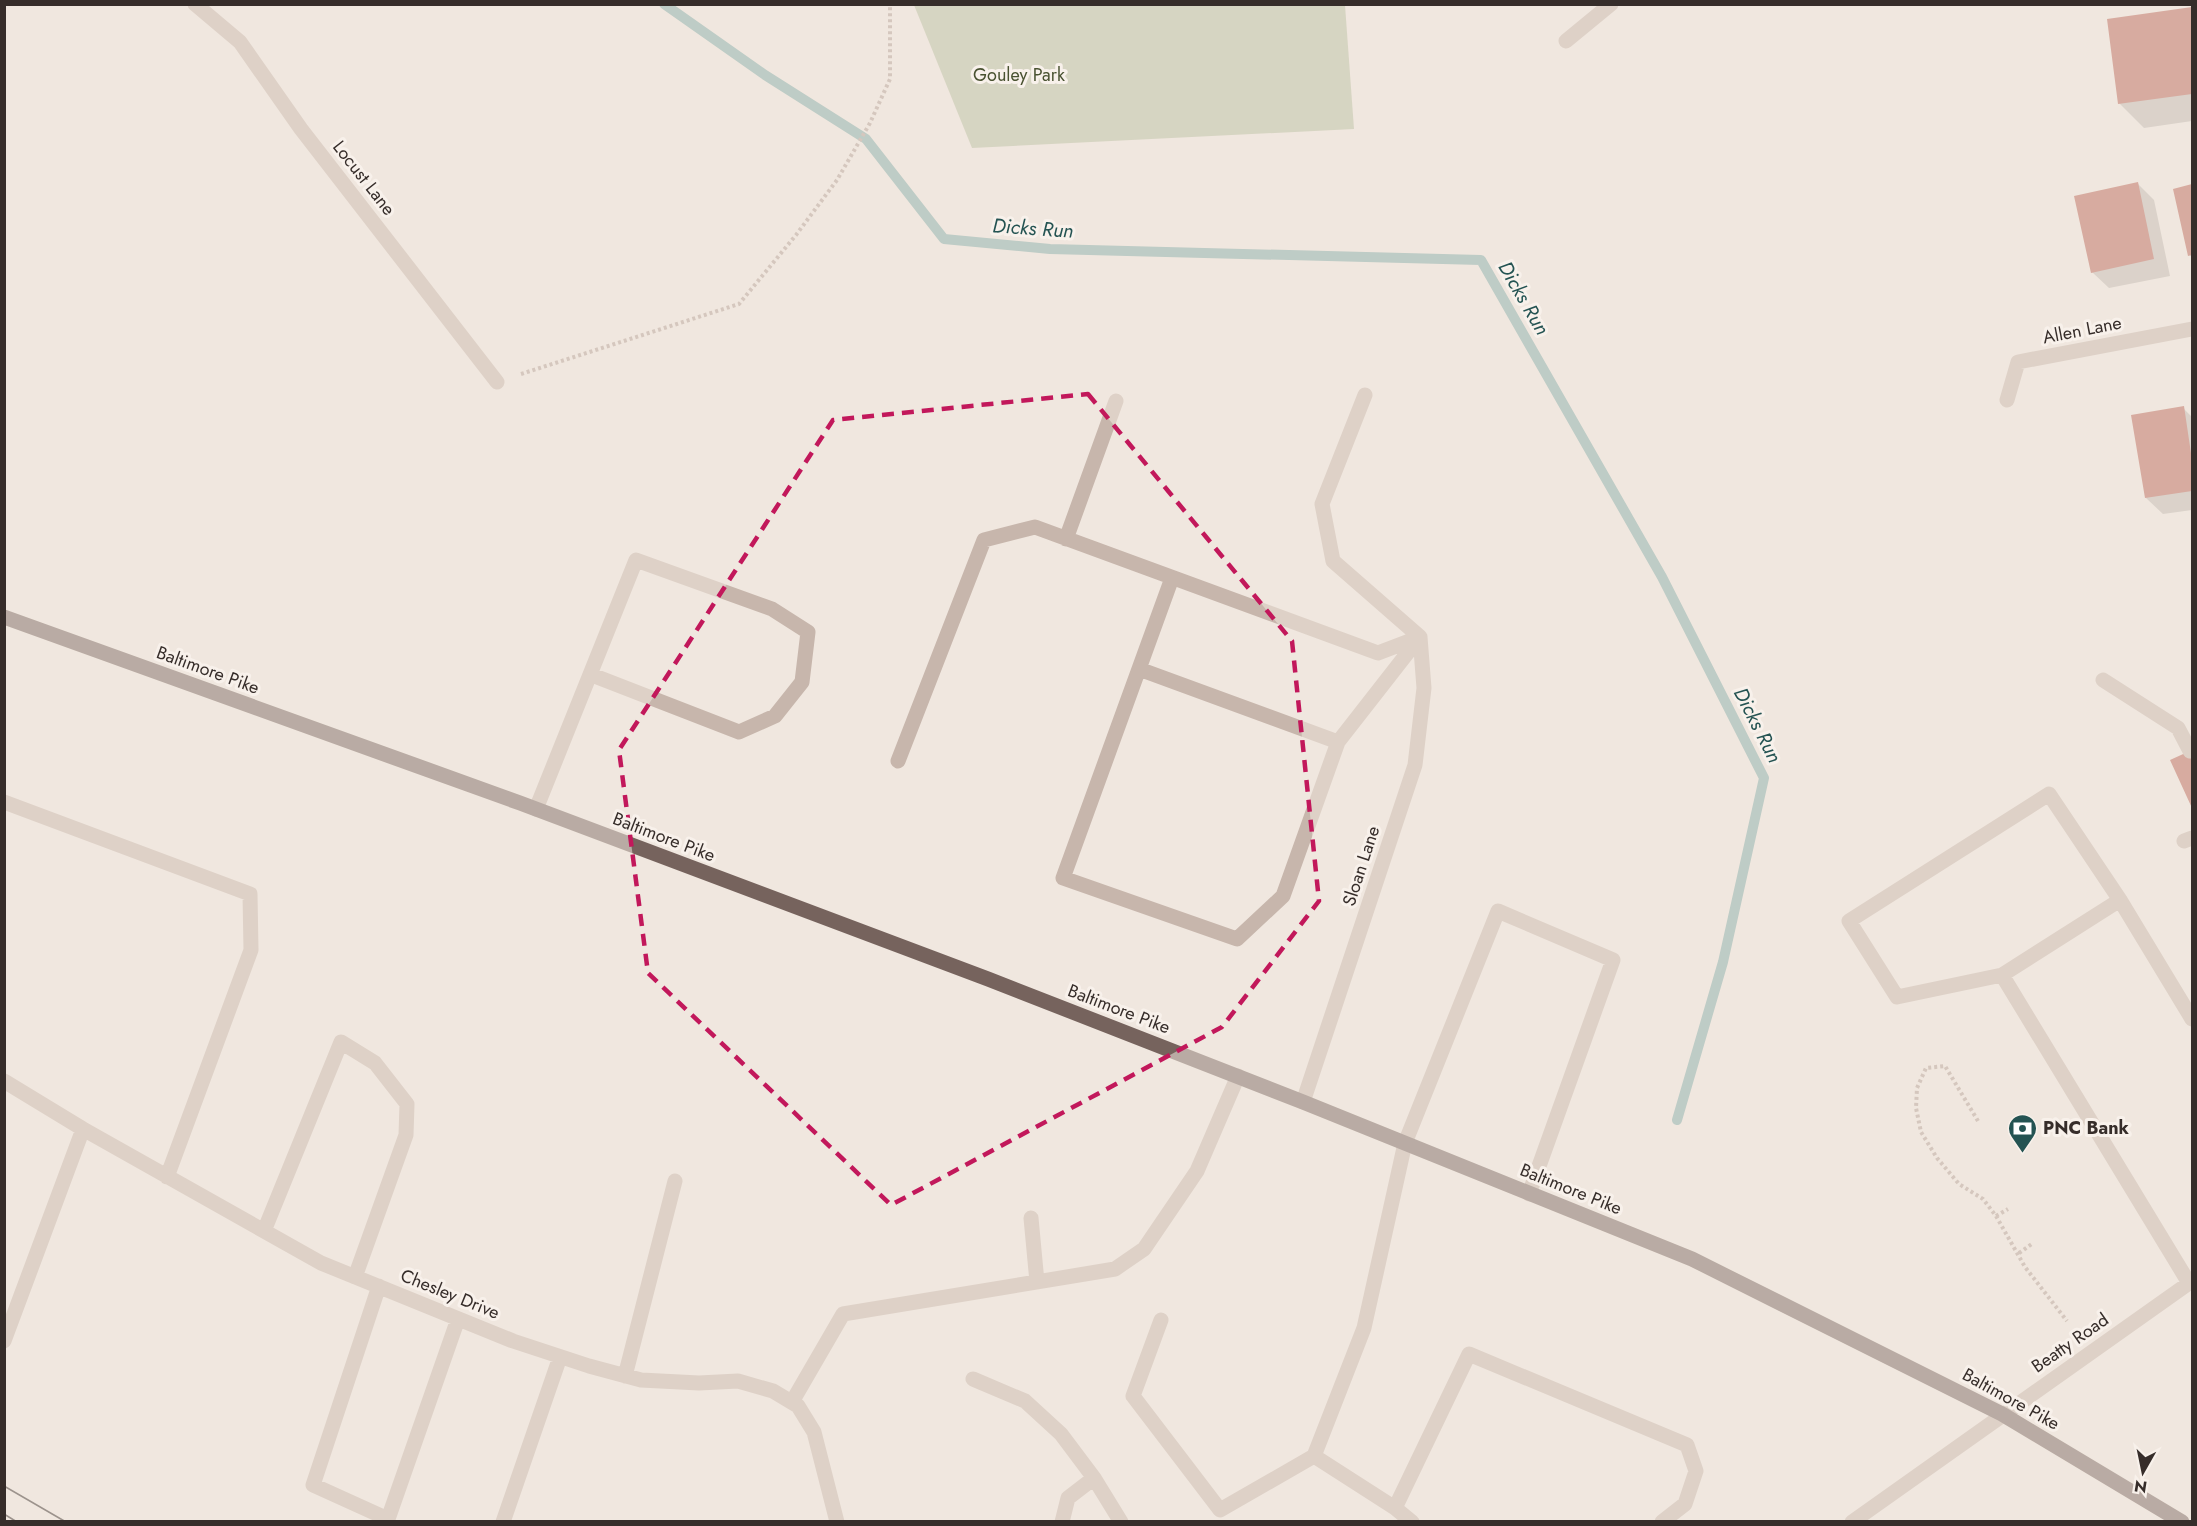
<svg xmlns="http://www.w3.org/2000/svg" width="2197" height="1526" font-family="Jost,sans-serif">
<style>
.green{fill:#b7bea1}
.shadow{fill:#0003}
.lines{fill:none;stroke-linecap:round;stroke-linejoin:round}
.stream{stroke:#81aaa8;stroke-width:10}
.building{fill:#b86355}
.path{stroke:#b3a097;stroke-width:4;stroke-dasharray:3 3;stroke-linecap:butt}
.minor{stroke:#c7b6ac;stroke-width:15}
.major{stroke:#76635d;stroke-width:15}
.tram{stroke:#362d2a;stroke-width:1.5}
.marked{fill:none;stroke:#c2185b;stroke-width:4.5;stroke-dasharray:12 8;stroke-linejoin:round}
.labels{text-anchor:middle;stroke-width:6;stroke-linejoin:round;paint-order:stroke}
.park-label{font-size:18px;fill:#495231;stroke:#f8f1eb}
.street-label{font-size:18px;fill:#362d2a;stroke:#f8f1eb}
.poi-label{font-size:18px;font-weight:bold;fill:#362d2a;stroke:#f8f1eb;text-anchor:start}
.water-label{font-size:20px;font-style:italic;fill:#245352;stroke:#f8f1eb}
</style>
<rect width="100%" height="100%" fill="#f0e7df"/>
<!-- green -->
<path class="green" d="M914,5H1345L1354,129L972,148Z"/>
<!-- shadow -->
<path class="shadow" d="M2192,9V121L2144,128L2119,103L2108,20Z
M2137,183L2154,200L2170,276L2109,288L2092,272Z
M2192,186V258L2190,255L2175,190Z
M2183,408L2192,417V510L2163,514L2146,498Z
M2192,751V805L2172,761Z"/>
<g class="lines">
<!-- stream -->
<path class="stream" d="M664,4L765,75L866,139L944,239L1050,249L1481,260L1662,577L1764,778L1723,962L1677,1120"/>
</g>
<!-- building -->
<path class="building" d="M2192,7V94L2118,104L2107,19Z
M2138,182L2154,259L2091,273L2074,196Z
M2192,184V255L2188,256L2173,189Z
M2184,406L2192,460V491L2145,498L2131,415Z
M2192,750V808L2170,760Z"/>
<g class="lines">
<!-- path -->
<path class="path" d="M521,374L739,304L796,235L837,180L870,123L890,79V4
M1978,1121L1945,1066L1926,1068L1917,1088L1916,1108L1921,1132L1937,1158L1959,1184L1983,1199L1996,1216L2025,1267L2067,1321
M1996,1216L2008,1209
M2019,1253L2033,1243"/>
<!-- minor -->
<path class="minor" d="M195,4L240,42L301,129L497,382
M1566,41L1611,4
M1365,395L1322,504L1333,561L1420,637
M2007,400L2018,362L2192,329
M1066,539L1116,401
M1172,578L1063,878L1237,939L1283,896L1338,742L1420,637
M1139,669L1338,742
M2103,680L2178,728L2190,751
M898,761L984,540L1035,527L1378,653L1420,637
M4,802L250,894L251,950L167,1177
M536,809L636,560L772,609L808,632L802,682L775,716L739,732L592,675
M2184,841L2192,838
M2002,975L1897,997L1849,921L2049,794L2120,900
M4,1081L83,1129L321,1263L513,1341L589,1366L641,1380L699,1383L738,1381L773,1391L798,1406L814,1432L837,1522
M1303,1102L1415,765L1424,688L1420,637
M1031,1218L1037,1282
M264,1231L341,1042L375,1063L407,1104L406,1135L355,1277
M2189,1283L2002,975L2120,900L2192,1019
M379,1286L313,1485L388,1519L458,1319
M1161,1320L1133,1396L1220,1510L1314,1456L1395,1508
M4,1341L83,1129
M625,1376L675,1181
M973,1379L1025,1401L1061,1434L1094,1478
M792,1402L843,1314L1115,1269L1144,1249L1197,1171L1238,1076
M1314,1456L1364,1328L1405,1143L1498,911L1613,960L1529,1194
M503,1522L560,1357
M1062,1522L1068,1498L1094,1478L1121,1522
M1412,1522L1395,1508L1469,1354L1687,1445L1696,1471L1685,1504L1662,1522
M1852,1522L2192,1281"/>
<!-- major -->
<path class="major" d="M4,617L520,803L988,979L1303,1102L1692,1259L2002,1414L2182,1522"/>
<!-- tram -->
<path class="tram" d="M4,1486L66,1522
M4,1514L17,1522"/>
</g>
<!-- marked area -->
<path d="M0 0H2197V1526H0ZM1088,394L1292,641L1319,901L1222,1027L891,1205L648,973L619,750L833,420Z" fill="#f0e7df" fill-opacity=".55" fill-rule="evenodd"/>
<path class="marked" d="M1088,394L1292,641L1319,901L1222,1027L891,1205L648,973L619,750L833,420Z"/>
<!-- icons -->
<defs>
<symbol id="bank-pin" viewBox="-11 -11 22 30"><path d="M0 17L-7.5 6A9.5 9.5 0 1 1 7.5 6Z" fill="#245352" stroke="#f8f1eb"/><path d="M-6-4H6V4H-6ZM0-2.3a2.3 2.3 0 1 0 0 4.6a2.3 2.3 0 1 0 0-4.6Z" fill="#fff"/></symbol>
</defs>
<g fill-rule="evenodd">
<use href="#bank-pin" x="2006" y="1112" width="33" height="45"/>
</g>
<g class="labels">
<!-- park labels -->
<g class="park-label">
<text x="1019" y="81">Gouley Park</text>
</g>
<!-- street labels -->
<g class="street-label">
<text transform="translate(364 178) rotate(52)" y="6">Locust Lane</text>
<text transform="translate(2082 330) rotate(-11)" y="6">Allen Lane</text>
<text transform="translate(208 670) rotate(20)" y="6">Baltimore Pike</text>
<text transform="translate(664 837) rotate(21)" y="6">Baltimore Pike</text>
<text transform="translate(1361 866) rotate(-72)" y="6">Sloan Lane</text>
<text transform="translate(1119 1009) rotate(21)" y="6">Baltimore Pike</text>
<text transform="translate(1571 1189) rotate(22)" y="6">Baltimore Pike</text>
<text transform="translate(450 1294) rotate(22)" y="6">Chesley Drive</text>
<text transform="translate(2070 1343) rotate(-35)" y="6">Beatty Road</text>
<text transform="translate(2011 1399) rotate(29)" y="6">Baltimore Pike</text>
</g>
<!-- poi labels -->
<g class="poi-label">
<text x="2043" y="1134">PNC Bank</text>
</g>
<!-- water labels -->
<g class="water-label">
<text transform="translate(1033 228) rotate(4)" y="7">Dicks Run</text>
<text transform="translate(1524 298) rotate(60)" y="7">Dicks Run</text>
<text transform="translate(1758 725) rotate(63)" y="7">Dicks Run</text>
</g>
</g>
<!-- border -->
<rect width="2197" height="1526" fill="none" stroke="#362d2a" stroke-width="12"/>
<!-- north arrow -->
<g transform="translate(2143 1472) rotate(189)" stroke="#f8f1eb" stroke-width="4.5" paint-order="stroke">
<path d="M0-4.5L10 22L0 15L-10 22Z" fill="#362d2a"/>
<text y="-9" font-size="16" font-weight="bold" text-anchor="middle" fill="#362d2a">N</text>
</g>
</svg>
